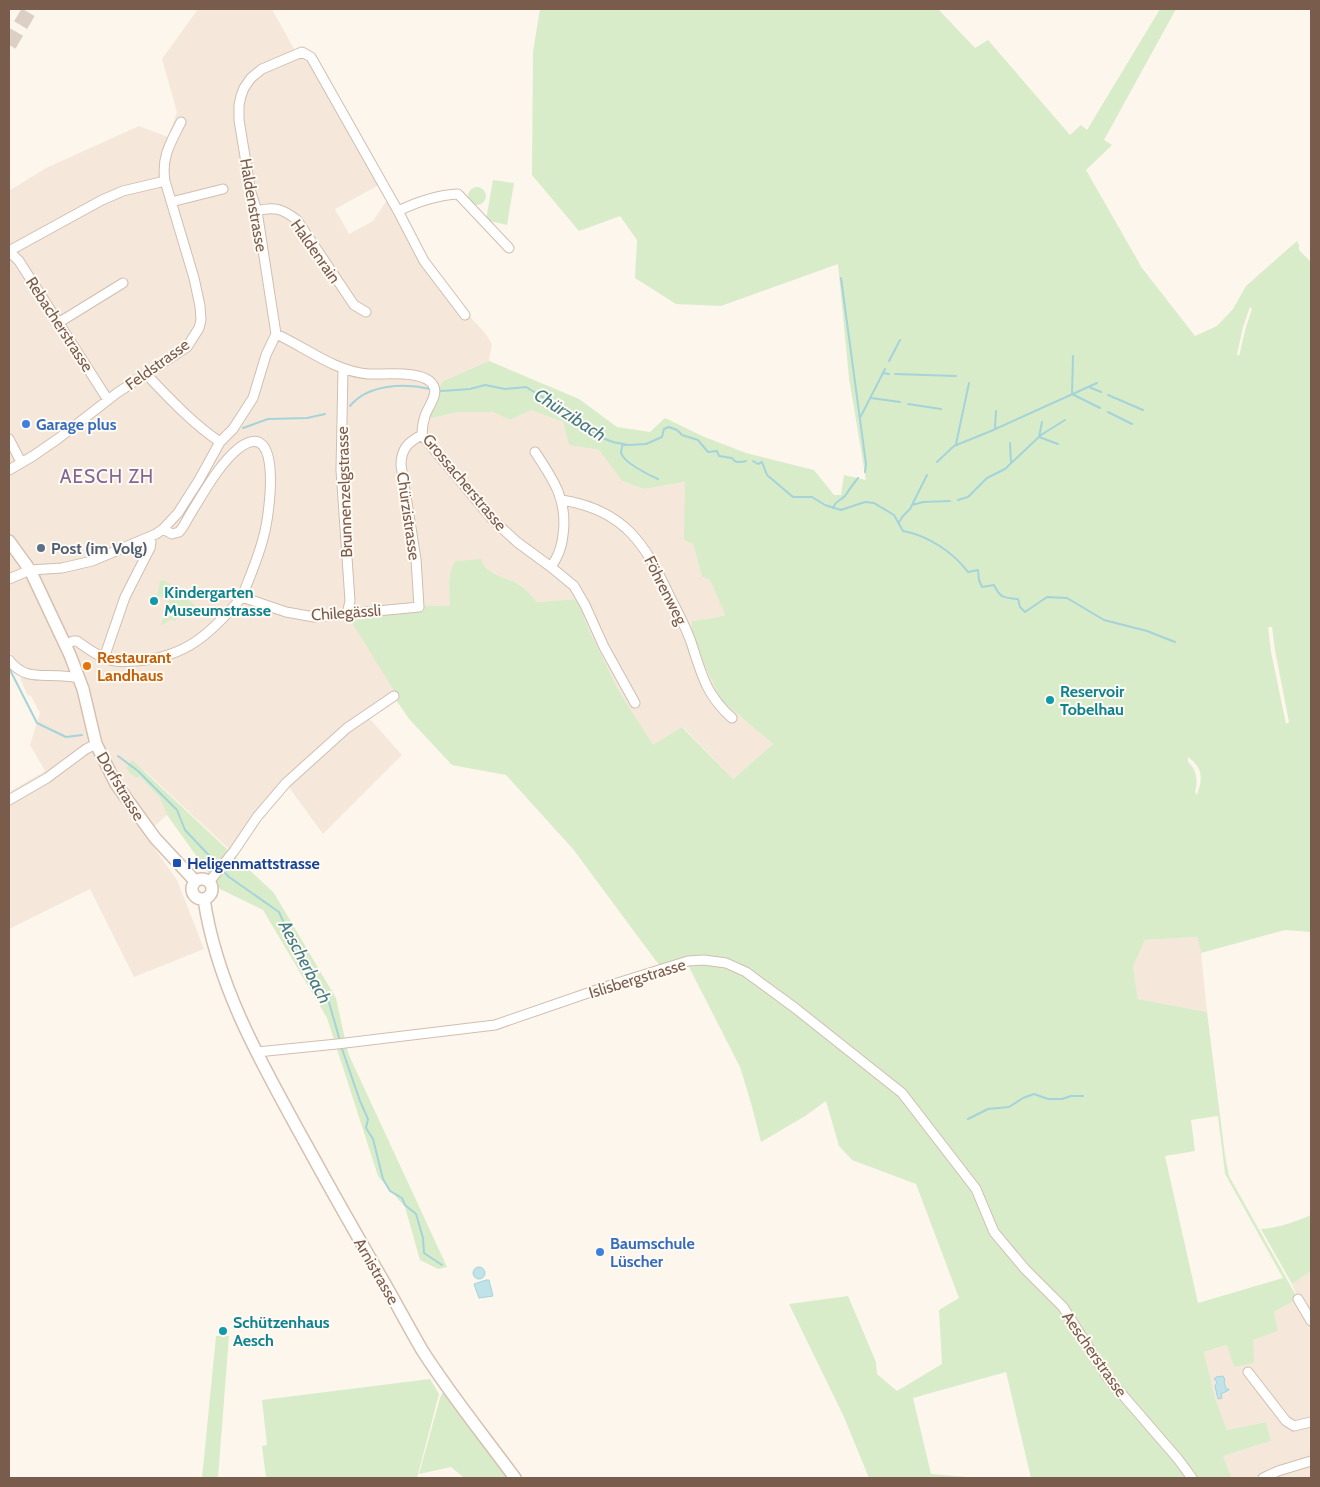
<svg xmlns="http://www.w3.org/2000/svg" width="1320" height="1487" font-family="Cabin,sans-serif">
<style>
.residential{fill:#f5e8da}
.green{fill:#d8ecc9;fill-rule:evenodd}
.water{fill:#bfe3e8;stroke:#a5d3da}
.lines{fill:none;stroke-linecap:round;stroke-linejoin:round}
.stream{stroke:#a5d3da;stroke-width:2}
.highway-tunnel{stroke:#dcd0c4;stroke-width:15;stroke-dasharray:15 8;stroke-linecap:butt}
.street-casing{stroke:#d1beb0;stroke-width:11}
.secondary-casing{stroke:#d6c0b0;stroke-width:14}
.street{stroke:#fff;stroke-width:9}
.secondary{stroke:#fff;stroke-width:11}
.shop-dot{fill:#3f7fe0;stroke:#fffaf3;stroke-width:2}
.service-dot{fill:#5c6f8a;stroke:#fffaf3;stroke-width:2}
.culture-dot{fill:#0f9aa8;stroke:#fffaf3;stroke-width:2}
.food-dot{fill:#e8710a;stroke:#fffaf3;stroke-width:2}
.transit-dot{fill:#1a4fb4;stroke:#fffaf3;stroke-width:2}
.labels{text-anchor:middle;stroke-width:4;stroke-linejoin:round;paint-order:stroke}
.street-label{font-size:16px;fill:#7a5c4d;stroke:#fffaf3}
.shop-label{font-size:16px;font-weight:bold;fill:#366cbe;stroke:#fffaf3;text-anchor:start}
.service-label{font-size:16px;font-weight:bold;fill:#4e5e75;stroke:#fffaf3;text-anchor:start}
.culture-label{font-size:16px;font-weight:bold;fill:#0d838f;stroke:#fffaf3;text-anchor:start}
.food-label{font-size:16px;font-weight:bold;fill:#c56008;stroke:#fffaf3;text-anchor:start}
.transit-label{font-size:16px;font-weight:bold;fill:#164399;stroke:#fffaf3;text-anchor:start}
.water-label{font-size:18px;font-style:italic;fill:#437c86;stroke:#fffaf3}
.quarter-label{font-size:19px;letter-spacing:1px;fill:#846695;stroke:#fffaf3}
</style>
<rect width="100%" height="100%" fill="#fdf6ec"/>
<!-- residential -->
<path class="residential" d="M198,9H272L299,58H303L310,61L379,185L335,209L349,234L373,221L387,200L423,266L485,333L492,344L489,361L443,381L428,419L458,412H493L510,420L531,410L563,422L569,445L599,450L622,481L644,489L686,482L684,540L693,544L702,577L710,580L725,615L718,617L692,621V631L704,664L721,700L773,744L733,779L683,727L653,746L619,691L589,630L577,599L537,602L521,585L502,577L490,571L482,564L456,561L450,572L451,606L411,605L398,697L396,700L368,717L402,755L323,834L288,786L231,851L145,771L126,768L131,775L139,776L160,798L167,815L157,824L144,834L177,880L204,949L134,977L90,889L9,929V803L15,799L11,791L45,771L30,745L40,713L31,696L27,695L21,680L18,664L9,650V191L46,168L139,126L168,137L177,112L162,59Z
M1198,937L1201,953L1207,1012L1138,999L1133,967L1145,940Z
M1311,1271V1478H1232L1223,1456L1271,1441L1266,1422L1227,1430L1216,1401L1204,1352L1228,1345L1253,1340L1278,1331L1274,1312L1298,1299L1292,1284Z"/>
<!-- green -->
<path class="green" d="M540,9H938L975,48L988,40L1070,135L1081,125L1087,130L1160,9H1176L1104,140L1112,145L1086,170L1142,268L1195,336L1217,326L1233,309L1246,286L1297,241L1299,245V250L1311,262V932L1285,930L1201,953L1197,937L1145,940L1133,967L1138,999L1207,1012L1225,1155L1229,1176L1298,1299L1274,1312L1278,1331L1253,1340L1254,1363L1234,1367L1227,1345L1204,1352L1216,1401L1227,1430L1266,1422L1271,1441L1223,1456L1232,1478H1031L1006,1372L913,1398L931,1474L980,1478H869L844,1417L789,1304L848,1296L876,1362L877,1374L897,1391L942,1364L939,1310L959,1298L916,1184L852,1160L839,1146L826,1101L805,1116L761,1142L751,1103L740,1067L689,967L688,961L662,969L573,849L506,775L452,765L410,720L396,700L398,697L349,618L411,605L450,606C450,593 446,571 456,561L481,559C485,575 508,577 520,585C526,588 532,597 537,602L577,599L589,630L619,691L653,745L682,727L733,779L773,744L721,700L704,664L692,631V621L718,617L725,615L710,580L702,577L693,544L684,540L685,482L644,489L622,481L599,450L569,445L563,422L531,410L510,420L493,412H458L428,419L430,404L443,381L489,361L579,399L617,427L650,432L665,418L702,436L746,453L814,470L834,495H841L844,475L866,480L849,378L838,264L721,306L676,304L635,278L637,240L620,216L579,231L532,175L533,52ZM1250,307L1252,309L1246,327L1239,356L1237,354L1243,327ZM1268,627H1272L1275,650L1289,722L1286,724L1271,652ZM1188,757C1203,768 1203,778 1197,795L1195,792C1198,781 1197,770 1188,762ZM1218,1116L1225,1174L1283,1278L1198,1303L1165,1156L1195,1151L1191,1120Z
M493,180L514,183L507,225L486,220Z
M468 196a9 9 0 1 1 18 0a9 9 0 1 1-18 0Z
M165,580L196,606L174,621L172,619L160,626L167,610L169,598L157,596L160,581Z
M132,760L274,893L336,998L348,1053L447,1267L438,1269L420,1260L405,1207L378,1176L327,1018L263,910L220,889L167,815L160,798L139,776L136,778L133,775H131L126,768Z
M1311,1215V1271L1292,1284L1261,1229C1279,1228 1294,1222 1311,1215Z
M216,1336H229L218,1478H202Z
M430,1379L439,1394L417,1478H266L262,1446L267,1445L262,1400Z
M448,1387L515,1478H464L451,1467L419,1474L440,1398L443,1392Z"/>
<!-- water -->
<path class="water" d="M473 1273a6 6 0 1 1 12 0a6 6 0 1 1-12 0Z
M486,1280H489L493,1296L479,1298L474,1284Z
M1223,1376L1225,1380L1224,1381L1226,1389H1229V1390L1221,1394L1222,1398L1218,1399L1215,1386L1217,1382L1214,1379L1216,1377Z"/>
<g class="lines">
<!-- stream -->
<path class="stream" d="M841,278L866,464L865,472
M1073,356L1072,394L1100,408
M889,361L900,340
M883,373L889,374
M895,374L956,376
M1089,387L1101,392
M437,390L442,391L470,389L485,385L505,389L526,387L572,415L597,436L613,442L628,445L646,444L662,437L664,429L669,427L677,430L682,435L698,440L708,452L717,451L719,456L732,458C736,464 740,462 746,461
M1108,395L1143,410
M871,398L900,402
M908,404L941,409
M350,406C368,384 404,383 430,389
M1108,412L1132,424
M861,416L885,369
M1042,422L1039,437L1058,444
M243,428L268,419L307,418L325,414
M995,428L996,411
M1010,443L1011,463
M623,444C622,447 621,450 621,452C622,462 649,475 658,479
M956,444L969,383
M753,461L758,464L762,462L767,475L793,497H812L825,505L841,510L865,502L874,503L894,515L903,531C927,535 953,552 968,572L978,570L979,580L982,587L994,585C1000,598 1004,598 1018,599L1020,607L1025,612L1047,597L1067,598L1104,620L1147,631L1175,642
M937,462L954,446L991,431L1097,383
M958,500L968,497L987,478L1005,469L1041,435L1065,420
M912,505L923,502L950,501
M833,508C835,501 840,501 845,496C849,490 853,484 858,478
M899,522L903,516L910,509L927,475
M9,668L37,723L66,737L82,735
M118,756L138,771L177,810L185,830L219,866
M222,870L229,877L279,912L301,962L328,999L340,1041
M341,1046L360,1101L368,1119L366,1128L373,1139L383,1179L390,1191L402,1198L405,1205L416,1214L423,1238L424,1253L442,1265
M968,1119L988,1109L1009,1107L1023,1098L1034,1094L1048,1099H1062L1071,1096H1083"/>
<!-- highway-tunnel -->
<path class="highway-tunnel" d="M9,45L30,9"/>
<defs>
<path id="street" d="M171,202L223,189
M257,211C274,206 283,209 297,220L354,305L366,312
M398,211C417,202 437,195 458,194L509,248
M9,251L19,261L108,400
M9,251L102,200L123,191L165,181
M58,323L123,283
M276,334C307,348 334,371 368,374C384,375 427,369 434,387C438,396 427,408 425,416C423,422 422,428 422,435L492,519L517,542L551,567L574,586L585,605L604,647L635,703
M343,369L341,470L350,601L347,614
M146,374C169,398 192,423 220,442
M9,439L21,462
M535,452C553,479 568,500 563,535C562,547 558,557 551,567
M9,470L33,456L59,438L117,393L187,347L199,328L201,320L200,306L194,278L165,181C161,157 171,142 181,122
M562,500C624,510 645,543 670,597C678,613 687,629 692,645C702,676 707,696 732,718
M163,529L172,534L179,532C184,527 187,519 191,513C204,492 220,463 239,448C284,415 269,517 264,535C259,556 250,576 242,597
M9,579L30,570L62,568L92,561L156,534L163,529L178,513L199,480L220,442L233,429L253,398L266,355L276,334L257,211L251,193L239,120V105L241,96L244,88L251,78L262,69L302,52L311,57L398,211L424,261L465,315
M65,645L73,641H77C87,648 98,657 110,660C119,663 128,661 137,661C187,657 211,633 242,597L286,612L314,617L419,607L416,559L401,465C401,449 408,442 422,435
M104,658L125,597L150,548L151,542L149,537
M9,660C24,680 41,674 63,676C69,676 73,678 79,677
M9,800L47,778L86,749L96,744
M209,882L234,851L257,817L286,783L347,728L394,696
M257,1052L337,1044L495,1025L611,985L688,961L704,960L726,963L746,972L795,1008L902,1093L976,1189L994,1232L1025,1269L1063,1307L1108,1378L1178,1459L1192,1478
M1298,1299L1311,1321
M1248,1372L1286,1421L1294,1426L1311,1422
M1263,1478L1278,1471L1311,1461"/>
<path id="secondary" d="M9,541L30,570L70,655L83,689L96,744L116,784L155,838L195,881
M192 889a10 10 0 1 1 20 0a10 10 0 1 1-20 0Z
M204,899C217,988 264,1068 307,1146C331,1190 356,1234 381,1277C395,1301 408,1326 422,1350C450,1394 484,1436 515,1478"/>
</defs>
<!-- street casing -->
<use href="#street" class="street-casing"/>
<!-- secondary casing -->
<use href="#secondary" class="secondary-casing"/>
<!-- street -->
<use href="#street" class="street"/>
<!-- secondary -->
<use href="#secondary" class="secondary"/>
</g>
<!-- markers -->
<g class="shop-dot">
<circle cx="26" cy="424" r="5"/>
<circle cx="600" cy="1252" r="5"/>
</g>
<circle class="service-dot" cx="41" cy="548" r="5"/>
<g class="culture-dot">
<circle cx="154" cy="601" r="5"/>
<circle cx="1050" cy="700" r="5"/>
<circle cx="223" cy="1331" r="5"/>
</g>
<circle class="food-dot" cx="87" cy="666" r="5"/>
<rect class="transit-dot" x="172" y="858" width="10" height="10" rx="2.5"/>
<g class="labels">
<!-- street labels -->
<g class="street-label">
<text transform="translate(254 205) rotate(80)" y="6">Haldenstrasse</text>
<text transform="translate(316 251) rotate(55)" y="6">Haldenrain</text>
<text transform="translate(60 324) rotate(57)" y="6">Rebacherstrasse</text>
<text transform="translate(157 364) rotate(-36)" y="6">Feldstrasse</text>
<text transform="translate(465 482) rotate(50)" y="6">Grossacherstrasse</text>
<text transform="translate(344 492) rotate(-92)" y="6">Brunnenzelgstrasse</text>
<text transform="translate(409 516) rotate(82)" y="6">Chürzistrasse</text>
<text transform="translate(666 590) rotate(63)" y="6">Föhrenweg</text>
<text transform="translate(346 612) rotate(-4)" y="6">Chilegässli</text>
<text transform="translate(121 786) rotate(59)" y="6">Dorfstrasse</text>
<text transform="translate(637 978) rotate(-17)" y="6">Islisbergstrasse</text>
<text transform="translate(377 1271) rotate(60)" y="6">Arnistrasse</text>
<text transform="translate(1095 1354) rotate(55)" y="6">Aescherstrasse</text>
</g>
<!-- shop labels -->
<g class="shop-label">
<text x="36" y="430">Garage plus</text>
<text x="610" y="1249">Baumschule<tspan x="610" dy="18">Lüscher</tspan></text>
</g>
<!-- service labels -->
<g class="service-label">
<text x="51" y="554">Post (im Volg)</text>
</g>
<!-- culture labels -->
<g class="culture-label">
<text x="164" y="598">Kindergarten<tspan x="164" dy="18">Museumstrasse</tspan></text>
<text x="1060" y="697">Reservoir<tspan x="1060" dy="18">Tobelhau</tspan></text>
<text x="233" y="1328">Schützenhaus<tspan x="233" dy="18">Aesch</tspan></text>
</g>
<!-- food labels -->
<g class="food-label">
<text x="97" y="663">Restaurant<tspan x="97" dy="18">Landhaus</tspan></text>
</g>
<!-- transit labels -->
<g class="transit-label">
<text x="187" y="869">Heligenmattstrasse</text>
</g>
<!-- water labels -->
<g class="water-label">
<text transform="translate(570 415) rotate(33)" y="6">Chürzibach</text>
<text transform="translate(305 962) rotate(62)" y="6">Aescherbach</text>
</g>
<!-- quarter labels -->
<g class="quarter-label">
<text x="107" y="483">AESCH ZH</text>
</g>
</g>
<!-- border -->
<rect width="1320" height="1487" fill="none" stroke="#7a5c4d" stroke-width="20"/>
</svg>
